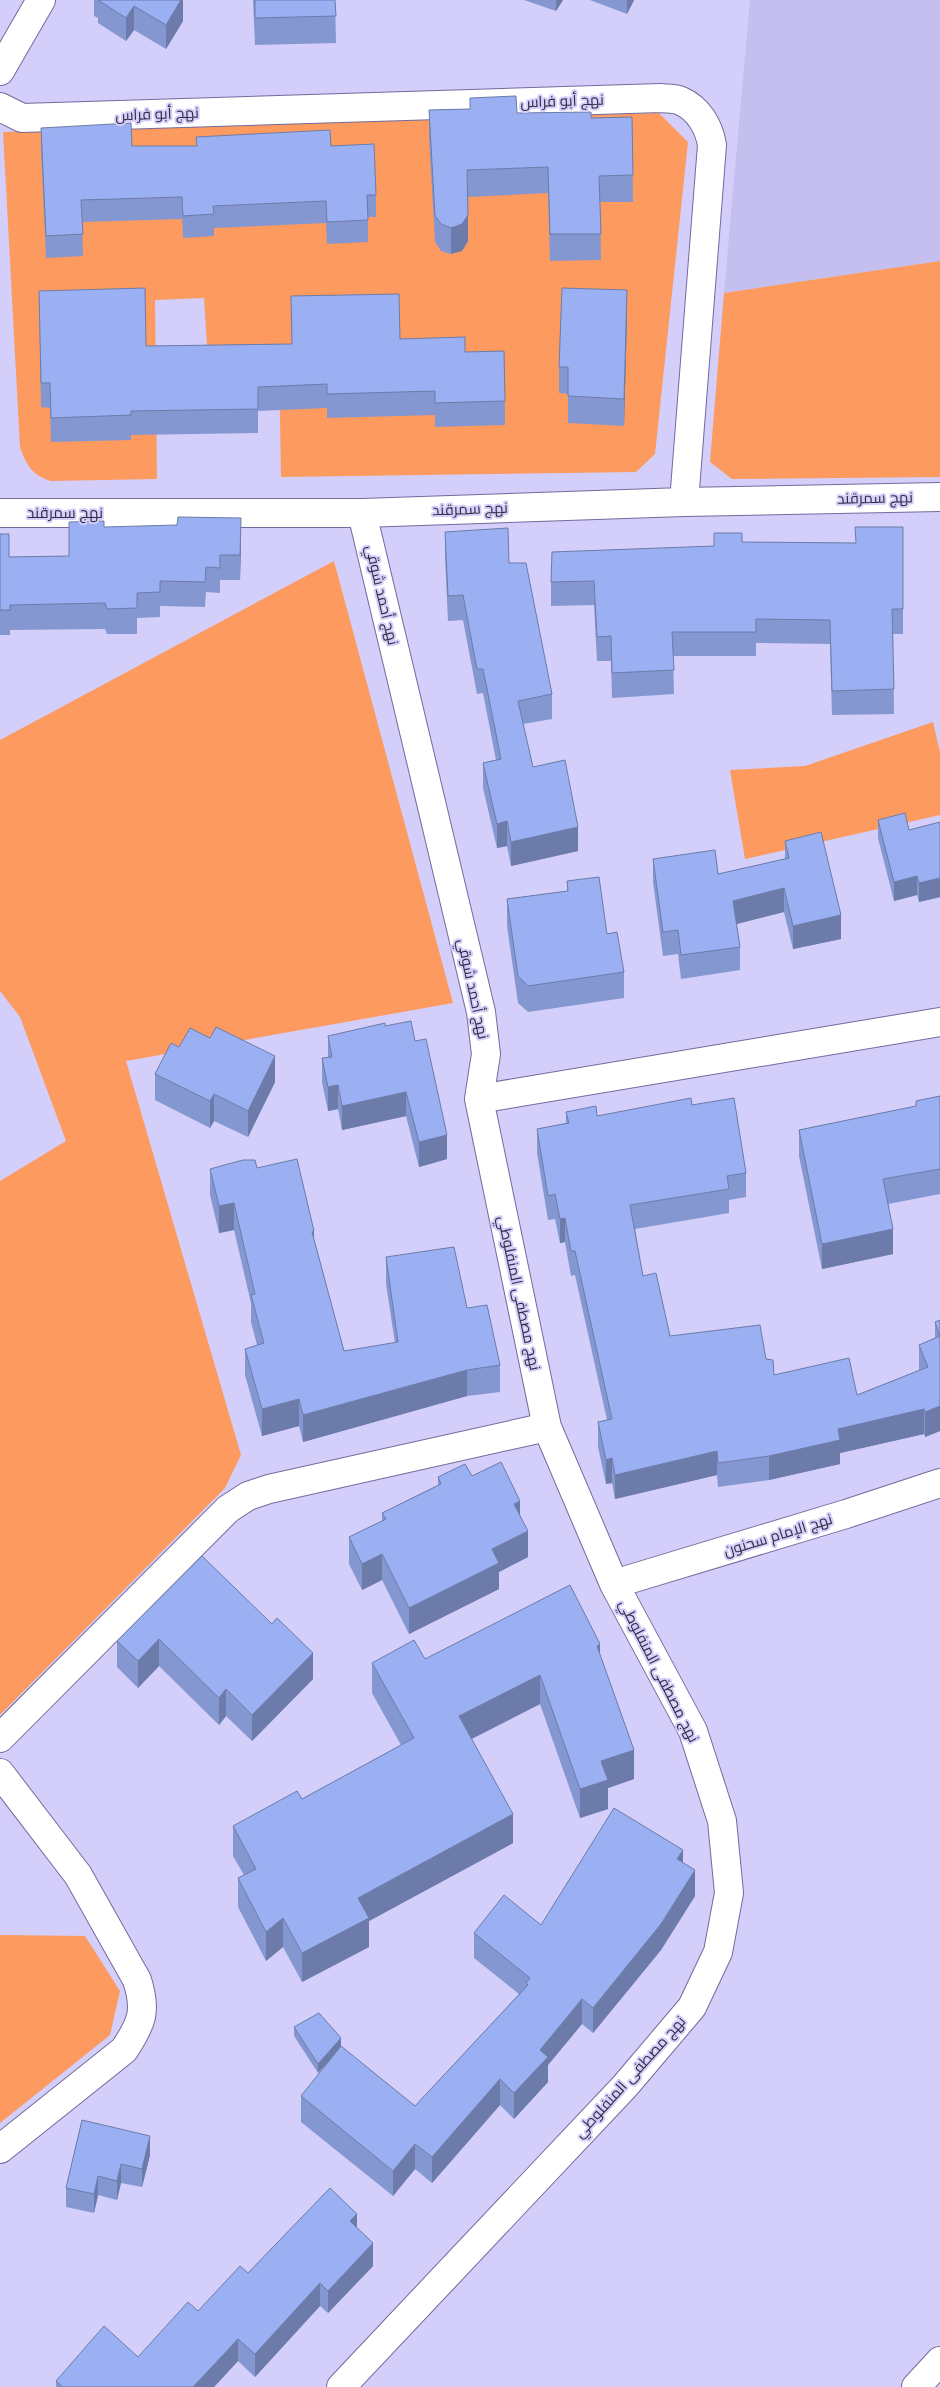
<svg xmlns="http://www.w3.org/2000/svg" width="940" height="2387" font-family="'Noto Sans',Cairo,sans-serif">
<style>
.built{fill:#c4bfef}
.green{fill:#fd9a5f}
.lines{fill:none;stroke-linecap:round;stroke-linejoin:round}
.minor-casing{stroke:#726b9c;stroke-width:30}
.minor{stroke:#fff;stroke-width:28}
.wall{fill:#8597d0}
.shaded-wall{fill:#6c7ba9}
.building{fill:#9bb0f2;stroke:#6c7ba9}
.labels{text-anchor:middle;stroke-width:4;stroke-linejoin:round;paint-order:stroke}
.street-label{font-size:15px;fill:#302d42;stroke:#d3cefa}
</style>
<rect width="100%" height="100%" fill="#d3cefa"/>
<!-- built -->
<path class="built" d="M750,0H940V261L724,293Z"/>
<!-- green -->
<path class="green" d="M659,113L688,142L655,454L636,472L281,477L279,359L208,361L204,298L155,300L157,479L51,481C33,476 26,465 20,447L3,132Z
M940,261V477L732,479L710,462L724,293Z
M334,561L453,1003L126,1061L241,1455L225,1488L0,1715V1181L66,1141L20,1017L0,991V740Z
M933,722L940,752V815L745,859L730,770L805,766Z
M0,1935L85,1936L120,1991L110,2035L0,2123Z"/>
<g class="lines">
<defs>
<path id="minor" d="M0,71L41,0
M0,107L22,118L661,98C667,99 675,98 681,101C699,109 709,127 712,145L684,502
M0,513H362L684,502L940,497
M479,1099L940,1022
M614,1584L846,1514L940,1483
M0,1738L228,1509L248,1496L269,1489L547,1427
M0,1773L78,1875L137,1980C147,2011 142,2023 124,2050L0,2149
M341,2387L625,2086L692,2007L718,1952L729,1893L722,1821L693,1731L614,1584L547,1427L479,1099L486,1054L481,1012L362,513
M916,2387L940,2361"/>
</defs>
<!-- minor casing -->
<use href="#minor" class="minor-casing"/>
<!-- minor -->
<use href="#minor" class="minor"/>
</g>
<!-- wall -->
<path class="wall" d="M94,0H183V21L166,49L134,30L126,41L98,23V18L94,16Z
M253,0H335L336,43L255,45Z
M524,0H563L556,11Z
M590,0H634L627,14Z
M470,98L517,113L591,118L632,117L633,202H600L601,260L550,261L548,193L468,197V241L462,251L451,254L441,251L435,242L429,137V110L470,109Z
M41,128L132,146H331L376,195V217H368V242L327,244L326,223L214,228V236L183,238L182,219L82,222L83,256L46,258L41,150Z
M39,291L146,346L292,344L291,296L400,339L465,352L505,401V425L435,427V415L327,418V408L258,411V433L131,435V440L51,442L50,408L41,407Z
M627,317L624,426L568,423V394L559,393V367Z
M69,522L104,527L241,543L240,580H220V593L206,592L205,607L160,606V617L137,618V634H107L105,629L10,630V635H0V534L9,557L69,556Z
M903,527V634H893L894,714L832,715L830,644L756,643V656H673L674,694L612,698L611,661H597L594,605L551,606V582L714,546L742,542L855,543Z
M445,532L509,563L552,694V719L523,724L533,767L578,851L511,866L507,846L497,848L483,788V763L496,760L483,693L477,694L463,620L448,621L445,556Z
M878,820L909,830L940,822V897L919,902L917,895L894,901L878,838Z
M785,841L841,939L793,949L784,912L736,924L740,947V970L681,979L678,954L663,956L653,882V859L718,874L785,859Z
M567,881L607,934L624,972V998L528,1012L518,1003L507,926V899L567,891Z
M385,1026L415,1041L447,1159L419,1167L406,1116L342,1130L338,1109L328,1111L322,1082V1058L328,1057V1036Z
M179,1047L275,1082L248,1137L214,1121L210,1128L155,1100V1074Z
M940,1096V1194L888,1204L893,1254L822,1269L799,1156V1130L916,1106V1101Z
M692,1105L746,1173V1197L729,1200V1213L635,1229L643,1276L670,1336L766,1359L774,1375L857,1395L919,1370V1345L935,1338V1322L940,1320V1431L925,1437L924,1434L840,1453V1464L769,1480L718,1487L717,1475L615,1499L612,1483L606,1484L598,1447V1422L607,1420L575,1275L571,1276L565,1242L560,1243L555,1219L548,1220L537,1153V1129L566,1123V1112L597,1116Z
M257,1168L314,1242L344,1351L395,1343L386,1284V1257L467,1308L500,1365V1392L467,1396L303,1442L299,1426L262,1436L245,1375V1349L257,1345L251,1322V1303L234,1230L219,1233L210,1195V1169Z
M472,1476L520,1515L528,1557L499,1572V1589L409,1634L382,1580L362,1590L349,1564V1537L382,1521V1513L438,1485V1477Z
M202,1556L313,1679L252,1741L226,1716L219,1725L159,1666L138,1688L117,1667V1641Z
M600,1656L634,1779L608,1788V1809L580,1818L540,1704L472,1739L513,1843L369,1921V1947L302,1982L283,1947L266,1961L238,1907V1878L244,1875L233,1856V1826L302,1799L401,1745L372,1693V1663L425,1659Z
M683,1863L695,1896L661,1950L593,2033L582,2024L548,2065V2082L514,2119L500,2105L432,2183L415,2169L393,2196L301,2122V2096L331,2059L318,2073L294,2036V2027L341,2047L415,2106L519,1994L474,1958V1933L541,1925Z
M82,2120L150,2155L142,2187L121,2183L117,2200L98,2195L94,2213L66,2207V2188Z
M357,2228L373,2266L328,2313L320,2306L255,2377L238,2361L214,2387H56V2381L138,2357L198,2311Z"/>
<!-- shaded-wall -->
<path class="shaded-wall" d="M172,0H183V21L166,49V25Z
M556,0H563L556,11Z
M627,0H634L627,14Z
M134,6V30L126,41V18Z
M468,215V241L462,251L451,254V228Z
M627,290V317L624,426V399Z
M241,518V543L240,580V555Z
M507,821V846L497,848V824Z
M578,827V851L511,866V842Z
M917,876V895L894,901V882Z
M940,878V897L919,902V883Z
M784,888V912L733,925V901Z
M841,915V939L793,949V926Z
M275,1056V1082L248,1137V1111Z
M338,1085V1109L328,1111V1087Z
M406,1092V1116L342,1130V1106Z
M214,1094V1121L210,1128V1101Z
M447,1135V1159L419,1167V1142Z
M234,1203V1230L219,1233V1206Z
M565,1218V1242L560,1243V1219Z
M893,1229V1254L822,1269V1244Z
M314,1231V1258L312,1232Z
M467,1370V1396L303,1442V1415Z
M299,1399V1426L262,1436V1409Z
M940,1406V1431L925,1437V1412Z
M924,1409V1434L840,1453V1464L769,1480V1456L838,1429Z
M717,1451V1475L615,1499V1475Z
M612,1458V1483L606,1484V1460Z
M520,1501V1527L514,1504Z
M528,1531V1557L499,1572V1589L409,1634V1608L492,1549Z
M382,1554V1580L362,1590V1564Z
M159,1639V1666L138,1688V1661Z
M600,1644V1673L597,1646Z
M313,1653V1679L252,1741V1715Z
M540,1675V1704L459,1745V1716Z
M226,1689V1716L219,1725V1698Z
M634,1750V1779L608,1788V1809L580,1818V1789L601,1761Z
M513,1814V1843L369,1921V1947L302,1982V1953L358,1898Z
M683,1850V1876L677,1859Z
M695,1870V1896L661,1950L593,2033V2008Z
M283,1918V1947L266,1961V1932Z
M582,1999V2024L548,2065V2082L514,2119V2093L540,2050Z
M341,2038V2048L318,2073V2064Z
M500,2079V2105L432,2183V2157Z
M150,2136V2155L142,2187V2169Z
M415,2144V2169L393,2196V2171Z
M121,2164V2183L117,2200V2181Z
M98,2176V2195L94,2213V2194Z
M357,2214V2236L350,2221Z
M373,2243V2266L328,2313V2291Z
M320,2283V2306L255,2377V2354Z
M238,2339V2361L214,2387H193Z"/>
<!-- building -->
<path class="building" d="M98,0H181L166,25L134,6L126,18Z
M255,0H335L336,16L255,18Z
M516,96L517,113L591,112V118L632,117L633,175L599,176L601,234H550L548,167L467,170L468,215L462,224L451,228L441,224L435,216L429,110L470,109V98Z
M131,123L132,146H197L196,137L330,130L331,146L374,144L376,195H367L368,220L327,222L326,201L213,206L214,214L183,216L182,197L81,200L83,234L46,236L41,128Z
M145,288L146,346L292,344L291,296L399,294L400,339L465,337V352L504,351L505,401L435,403V391L327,394V384L258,387V409L131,411V415L51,418L50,383H41L39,291Z
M562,288L627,290L624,399L568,396V367H559Z
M178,517L241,518L240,555H220V568L206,567L205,582L160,581V592L137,593V608L107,609L105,603L10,605V610H0V534H9V557L69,556V522L104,521V527L177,525Z
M855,527H903V609H892L894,689L832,691L830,620L756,619V632H672L674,670L612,673L611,636L597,637L594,581L551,582L552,552L714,546V533H742V542L856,543Z
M508,528L509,563H526L552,694L518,701L533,767L565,760L578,827L511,842L507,821L497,824L483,763L501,759L483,669H477L463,595L448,596L445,532Z
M905,813L909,830L940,822V878L919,883L917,876L894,882L878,820Z
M821,832L841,915L793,926L784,888L733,901L740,947L681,955L678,930L663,932L653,859L715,850L718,874L789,858L785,841Z
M599,877L607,934L617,932L624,972L528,986L518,976L507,899L568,891L567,881Z
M411,1021L415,1041L426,1039L447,1135L419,1142L406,1092L342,1106L338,1085L328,1087L322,1058L332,1057L328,1036L385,1023V1026Z
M216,1027L275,1056L248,1111L214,1094L210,1101L155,1074L171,1043L179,1047L190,1028L210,1038Z
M940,1096V1169L883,1179L893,1229L822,1244L799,1130L916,1106V1101Z
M691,1098L692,1105L734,1098L746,1173L727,1176L729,1189L630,1205L643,1276L656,1273L670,1336L760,1325L766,1359L773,1360L774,1375L849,1358L857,1395L928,1367L919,1345L940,1336V1406L925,1412L924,1409L838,1429L840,1440L769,1456L718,1463L717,1451L615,1475L612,1458L606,1460L598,1422L612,1419L575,1251H571L565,1218L560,1219L555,1194L548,1196L537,1129L569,1123L566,1112L596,1106L597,1116Z
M297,1159L314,1231L312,1232L344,1351L398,1342L386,1257L454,1247L467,1308L487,1305L500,1365L467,1370L303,1415L299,1399L262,1409L245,1349L264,1343L251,1295L255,1294L234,1203L219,1206L210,1169L243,1160H255L257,1168Z
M940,1320V1336L935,1322Z
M501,1462L520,1501L514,1504L528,1531L492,1549L499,1563L409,1608L382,1554L362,1564L349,1537L386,1519L382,1513L441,1484L438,1477L465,1464L472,1476Z
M202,1556L272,1624L277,1618L313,1653L252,1715L226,1689L219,1698L159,1639L138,1661L117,1641Z
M570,1585L600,1644L597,1646L634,1750L601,1761L608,1780L580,1789L540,1675L459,1716L513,1814L358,1898L369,1918L302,1953L283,1918L266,1932L238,1878L256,1869L233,1826L297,1791L302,1799L414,1738L372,1663L414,1640L425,1659Z
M614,1808L683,1850L677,1859L695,1870L661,1924L593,2008L582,1999L540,2050L548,2057L514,2093L500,2079L432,2157L415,2144L393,2171L301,2096L341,2046L415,2106L528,1985L526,1983L530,1978L474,1933L504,1895L541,1925Z
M319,2013L341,2038L318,2064L294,2027Z
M82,2120L150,2136L142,2169L121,2164L117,2181L98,2176L94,2194L66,2188Z
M330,2188L357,2214L350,2221L373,2243L328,2291L320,2283L255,2354L238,2339L193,2387H63L56,2381L104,2326L138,2357L188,2302L198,2311L240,2266L248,2273Z"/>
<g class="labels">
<!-- street labels -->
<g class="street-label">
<text transform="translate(562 101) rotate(-2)" y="5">نهج أبو فراس</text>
<text transform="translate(157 114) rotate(-2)" y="5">نهج أبو فراس</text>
<text transform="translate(875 498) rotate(-1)" y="5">نهج سمرقند</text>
<text transform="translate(470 509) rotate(-2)" y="5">نهج سمرقند</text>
<text x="65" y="518">نهج سمرقند</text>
<text transform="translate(382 595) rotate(77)" y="5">نهج أحمد شوقي</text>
<text transform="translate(473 989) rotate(78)" y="5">نهج أحمد شوقي</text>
<text transform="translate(519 1293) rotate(78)" y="5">نهج مصطفى المنفلوطي</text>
<text transform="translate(778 1535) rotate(-17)" y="5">نهج الإمام سحنون</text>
<text transform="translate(659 1671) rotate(63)" y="5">نهج مصطفى المنفلوطي</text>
<text transform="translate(630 2077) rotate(-48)" y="5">نهج مصطفى المنفلوطي</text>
</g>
</g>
</svg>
